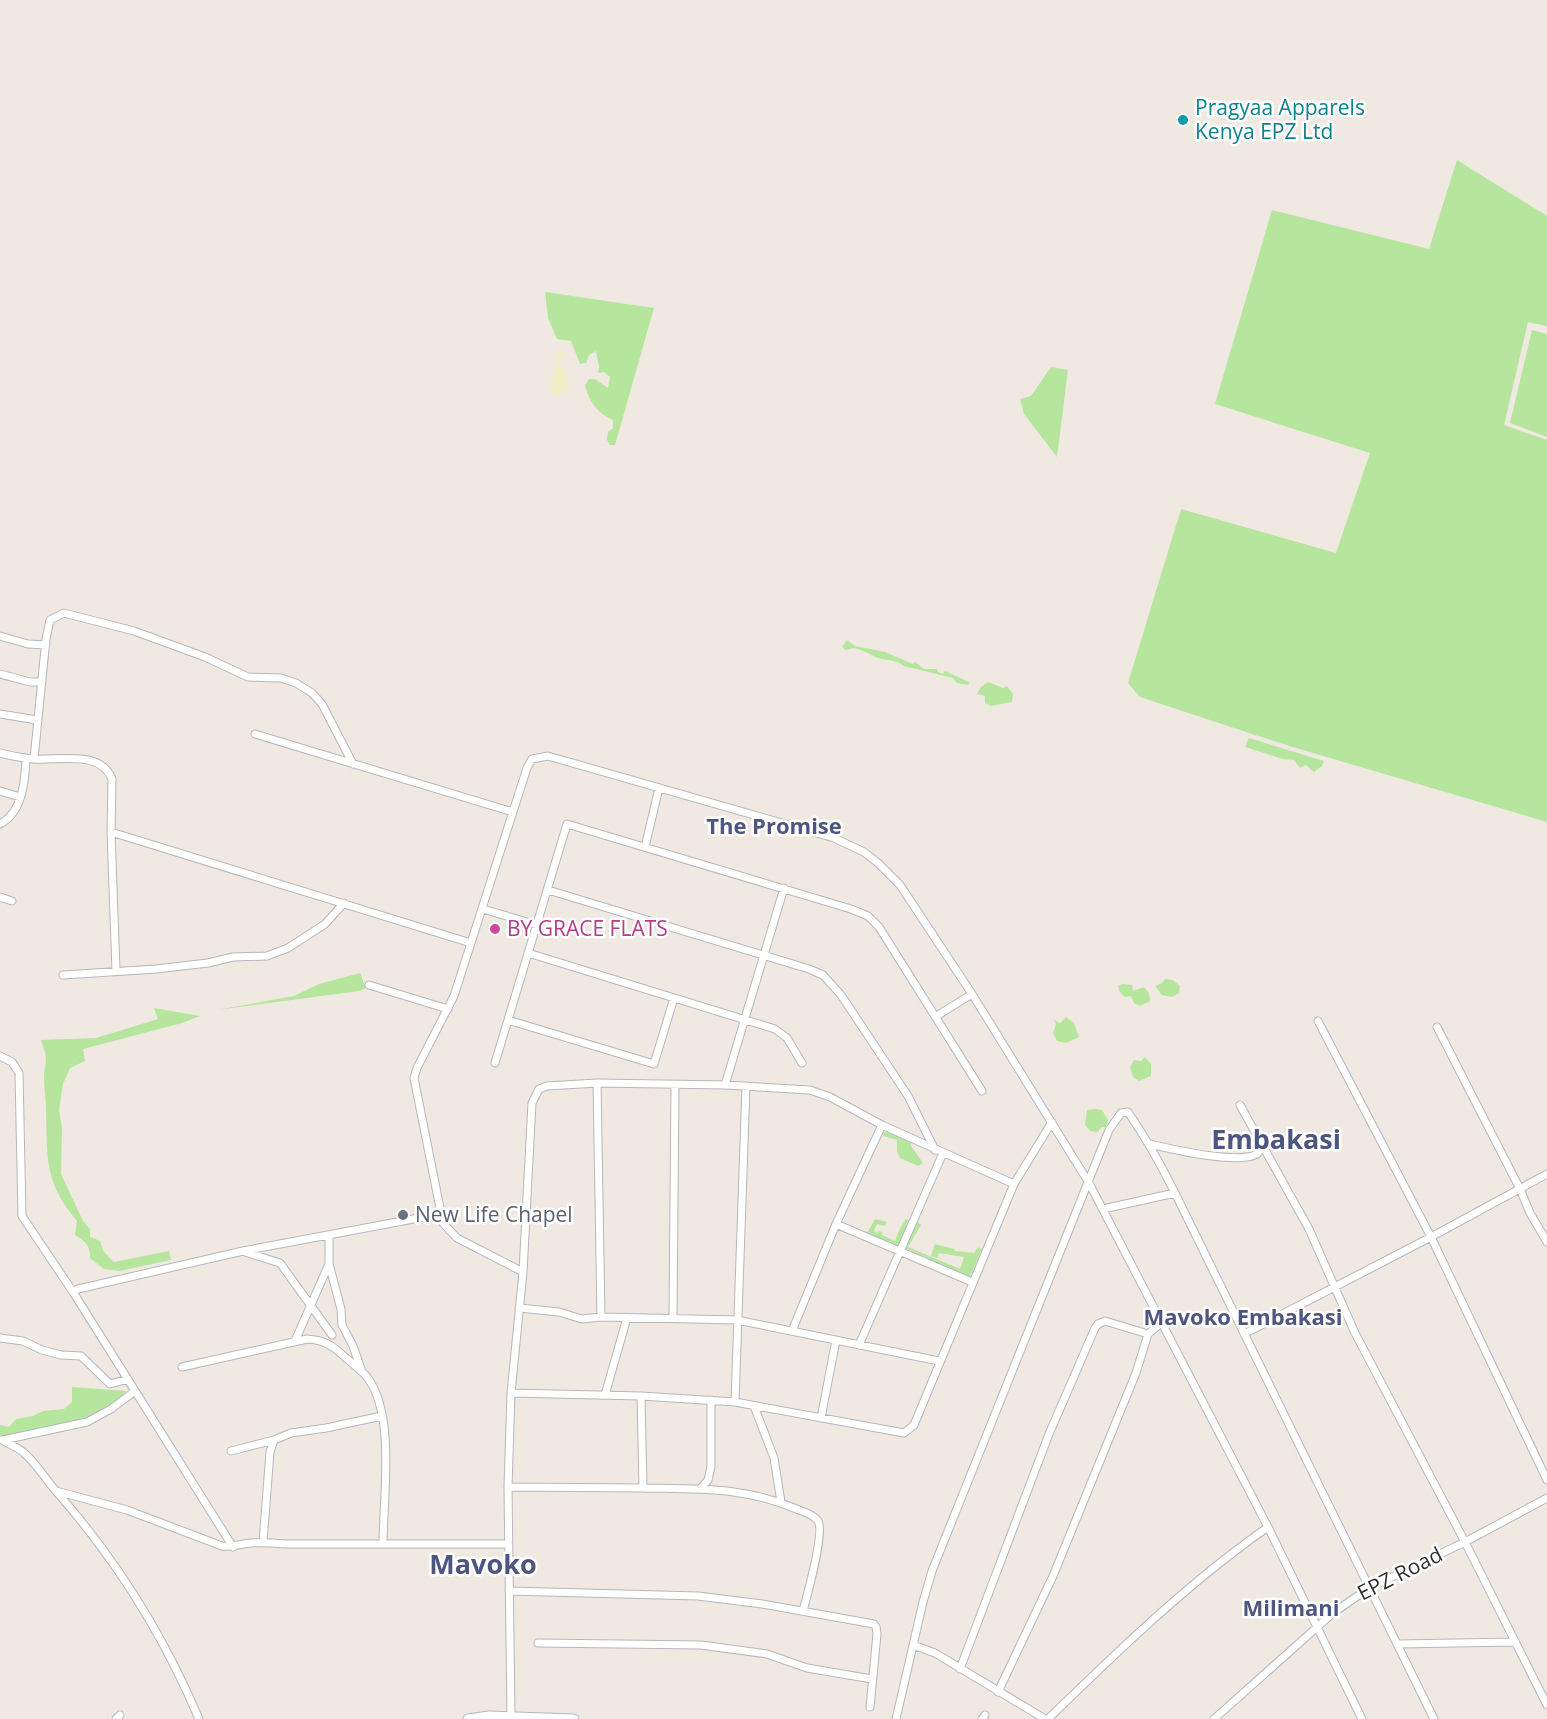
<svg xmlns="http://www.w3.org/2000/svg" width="1547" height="1719" font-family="'Open Sans',sans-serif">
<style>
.green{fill:#b6e59e}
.sand{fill:#f3ecc5}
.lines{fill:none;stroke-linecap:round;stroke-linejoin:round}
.street-casing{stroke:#b4b7c1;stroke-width:9}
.secondary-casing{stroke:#b4b7c1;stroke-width:11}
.street{stroke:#fff;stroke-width:7}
.secondary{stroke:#fff;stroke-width:9}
.culture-dot{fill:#0f9aa8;stroke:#fff;stroke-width:2}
.hotel-dot{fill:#d1479c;stroke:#fff;stroke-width:2}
.worship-dot{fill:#6b7280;stroke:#fff;stroke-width:2}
.labels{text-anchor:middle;stroke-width:5;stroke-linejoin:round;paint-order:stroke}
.culture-label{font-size:21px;fill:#0d838f;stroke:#fff;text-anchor:start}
.hotel-label{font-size:21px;fill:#b23c85;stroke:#fff;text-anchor:start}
.worship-label{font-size:21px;fill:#5b616d;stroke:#fff;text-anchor:start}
.street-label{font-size:21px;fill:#2e2e2e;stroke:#fff}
.neighbourhood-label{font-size:22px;font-weight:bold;fill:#4d5680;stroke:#fff}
.district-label{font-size:27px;font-weight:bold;fill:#4d5680;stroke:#fff}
</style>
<rect width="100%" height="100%" fill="#efe9e1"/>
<!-- green -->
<path class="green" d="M1457,160L1547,216V326L1528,322L1504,425L1547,440V822L1286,745L1140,697L1128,683L1181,509L1336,553L1370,453L1215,404L1272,210L1429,249Z
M545,292L654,308L615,445H610L607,440L608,432L613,428V420C598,414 588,400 585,385L589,379H595L608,388L610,377L604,372L598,373L599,367L596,351L589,355L586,363L580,364L571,341L557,339L548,318Z
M1532,330L1547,334V437L1510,423Z
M1051,367L1068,370L1057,457L1024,414L1020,399L1031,396Z
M847,640L855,646L885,652L913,664L916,661V663L924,669H937L938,672L943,674L945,671L969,682L968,685L957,683L953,678L904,666L898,662L878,658L861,650L854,648L846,650L842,647Z
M988,682L1003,688L1007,686L1013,694L1012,702L991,706L985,703V696L977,694L981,687Z
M1249,738L1324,761L1322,766L1314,772L1306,765L1300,768L1294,760L1283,759L1245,747Z
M360,973L366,988L359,991L217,1010L294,996L319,984Z
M1165,979L1173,980L1180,986L1179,993L1172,997L1162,995L1155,986L1162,983Z
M1122,984L1132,985L1133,991L1144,987L1149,993L1150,1001L1140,1006L1134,1003L1131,996L1125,997L1119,991L1118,986Z
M154,1008L200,1016L182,1023L83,1049L85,1061L70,1068L63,1084L59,1110L62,1128L61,1174L83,1221L90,1229V1237L100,1241L104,1252L114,1262L169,1251L171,1260L119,1271L104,1269L90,1258C91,1246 85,1241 75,1235L77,1221C44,1182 47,1157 46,1108C46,1098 44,1087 44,1076C46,1056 48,1060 41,1040L96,1038L158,1019Z
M1066,1017L1074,1023L1079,1037L1066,1043L1057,1041L1053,1033L1056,1024L1054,1020L1060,1023Z
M1145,1057L1151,1064V1076L1139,1081L1133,1077L1130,1067L1134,1060L1141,1061Z
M1095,1109L1102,1110L1108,1120L1106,1127H1102L1097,1132L1090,1131L1085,1125L1087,1110Z
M883,1132L896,1134L912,1141L911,1146L923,1163L918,1166L900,1158L897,1151V1140L883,1136Z
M875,1219L887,1222L885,1226L877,1224L874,1231L877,1233L879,1231L882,1232V1235L895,1241L899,1230L906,1219L910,1220L899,1246L867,1233Z
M917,1221L921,1225L908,1247L960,1269L964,1257L939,1253L937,1258L931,1256L935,1244L954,1249L955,1251L974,1253L978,1247L982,1249L970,1277L905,1248Z
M72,1387L126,1391L111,1409L87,1422L0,1440V1425L9,1427L16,1419L33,1416L43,1411L64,1409L72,1402Z"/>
<!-- sand -->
<path class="sand" d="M558,347L561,351H567C559,357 562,360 561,368L567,371L566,377L563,378L570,383L567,389L558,396L547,388L551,385L550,379L555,375L554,370L558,365L555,354L558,352Z"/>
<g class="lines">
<defs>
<path id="street" d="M0,636L28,644L46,645
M0,674L30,682H41
M0,714L37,720
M255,734L513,812
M0,753C11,756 22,758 33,759C58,761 100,749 112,779L111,832L471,943
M34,759L46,639L50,620L64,613L134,631L205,657L248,677L281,678L296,683L312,693L322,704L353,764
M0,791L20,797
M0,824C23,812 25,781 26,758
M111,832L116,971
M645,847L659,788
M548,890L809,969L823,975L841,995L908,1096L935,1150
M0,897L12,901
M483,909L537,925
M528,953L775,1029L787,1038L802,1063
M63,975L156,969L208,963L233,957L267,956L288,948L325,924L344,903
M369,985L448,1009
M935,1017L972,994
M508,1020L654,1064L674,998
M1318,1021L1431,1237L1547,1480
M1437,1027L1520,1189L1530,1213L1547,1242
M0,1056L12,1062L19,1073L22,1216L73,1292
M495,1063L567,824L851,909L868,916L879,927L982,1091
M597,1083L601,1317
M725,1085L784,888
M1240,1105L1309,1229L1355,1333L1465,1542L1547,1705
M1149,1144C1172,1149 1237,1165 1257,1154C1258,1153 1263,1147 1263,1146
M1103,1209L1175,1193L1434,1719
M836,1224L882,1125
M245,1252L280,1263L332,1335
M329,1264L341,1309L342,1325L353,1346L362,1372
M523,1272L532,1103L539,1089L547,1086L597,1083L725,1085L810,1090L830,1097L882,1125L1014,1184
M519,1308L559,1312L582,1319L601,1317L737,1320L939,1361
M673,1317L675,1085
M792,1331L836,1224L972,1282
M1244,1334L1431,1237L1547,1174
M0,1338L23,1341L42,1350L61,1355L81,1356L110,1384L128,1379
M295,1341L329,1264V1235
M859,1345L943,1153
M182,1367L307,1339C325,1340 333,1346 346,1358C353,1364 361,1370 367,1377C396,1414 383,1499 383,1544
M511,1393L641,1396L735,1402L904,1433L914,1425L1014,1184L1052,1122
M605,1395L627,1318
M641,1396L643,1488
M735,1402L746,1086
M754,1406L774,1458L781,1502
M821,1418L836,1340
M2,1440C9,1444 17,1447 23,1452C35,1462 45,1478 55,1490C117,1560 163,1634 199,1719
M3,1440L87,1422L111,1409L135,1391
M231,1451L274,1440
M508,1487C552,1487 596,1488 641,1488C699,1489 743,1486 799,1510C805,1512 814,1515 818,1521C825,1532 807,1596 803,1611
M701,1488L708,1480L711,1467V1400
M56,1491L127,1510L222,1546C233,1547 240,1544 251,1543C262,1542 274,1543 285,1544H508
M263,1542L270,1452L274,1440L291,1433L326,1428L382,1416
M233,1547L73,1292L78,1289L243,1251L440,1214
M509,1591L698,1596L762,1604L874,1624L876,1627L877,1634L870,1707
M538,1643L701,1645L767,1654L807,1668L872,1679
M1397,1644L1515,1642
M913,1645L935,1653L1045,1719
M960,1669L1049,1434L1095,1328L1098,1324L1105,1321L1148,1334
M998,1692L1053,1576L1136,1373L1148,1334L1162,1322
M511,1717L508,1487L511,1393L523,1272L457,1238L443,1223L414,1078L417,1068L454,996L527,768L532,759L548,756L834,838L864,852L878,863L900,885L972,994L1089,1183L1268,1527L1362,1719
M116,1719L120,1715
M896,1719L923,1602L932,1571L1109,1130L1121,1113L1128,1112C1146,1138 1161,1165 1175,1193
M982,1719L985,1715
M1048,1719C1118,1651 1188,1583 1268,1527
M1214,1719L1333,1613L1369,1588L1465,1542L1547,1498"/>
<path id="secondary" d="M468,1719L489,1716L574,1719"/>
</defs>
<!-- street casing -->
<use href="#street" class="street-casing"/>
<!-- secondary casing -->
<use href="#secondary" class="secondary-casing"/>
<!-- street -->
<use href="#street" class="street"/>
<!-- secondary -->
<use href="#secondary" class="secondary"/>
</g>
<!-- markers -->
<circle class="culture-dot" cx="1183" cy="120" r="6"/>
<circle class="hotel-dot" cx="495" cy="929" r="6"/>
<circle class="worship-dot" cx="403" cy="1215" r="6"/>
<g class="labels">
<!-- culture labels -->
<g class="culture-label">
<text x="1195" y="115">Pragyaa Apparels<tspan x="1195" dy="24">Kenya EPZ Ltd</tspan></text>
</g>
<!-- hotel labels -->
<g class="hotel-label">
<text x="507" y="936">BY GRACE FLATS</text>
</g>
<!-- worship labels -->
<g class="worship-label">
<text x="415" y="1222">New Life Chapel</text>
</g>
<!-- street labels -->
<g class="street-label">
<text transform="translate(1400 1574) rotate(-27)" y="7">EPZ Road</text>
</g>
<!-- neighbourhood labels -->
<g class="neighbourhood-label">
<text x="774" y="834">The Promise</text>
<text x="1243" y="1325">Mavoko Embakasi</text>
<text x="1291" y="1616">Milimani</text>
</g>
<!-- district labels -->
<g class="district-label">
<text x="1276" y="1149">Embakasi</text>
<text x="483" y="1574">Mavoko</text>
</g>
</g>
</svg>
